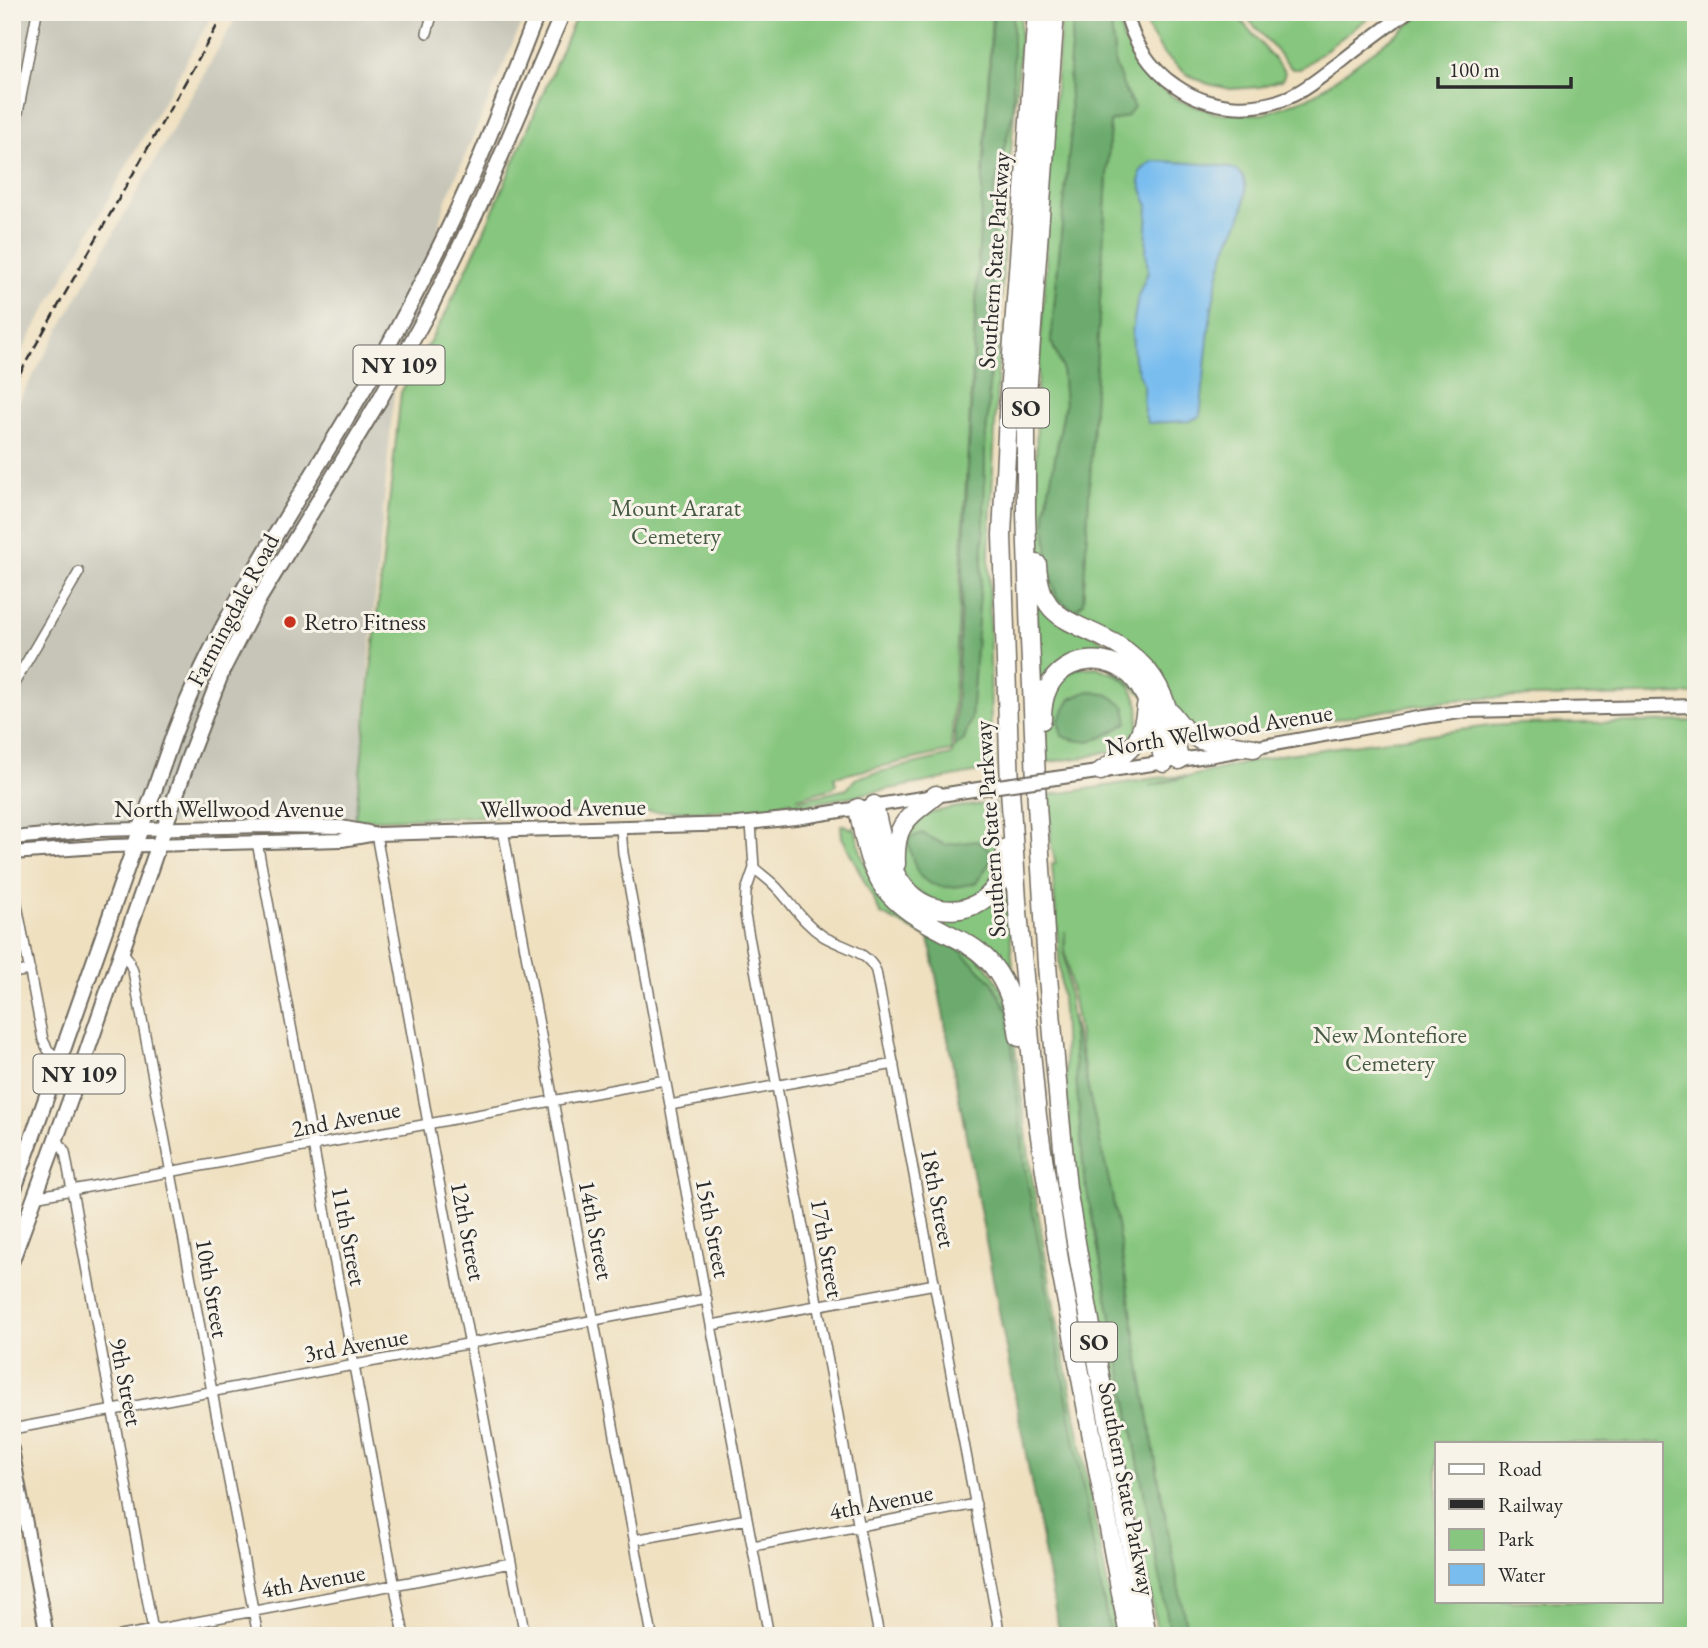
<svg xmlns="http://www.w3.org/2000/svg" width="1708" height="1648" font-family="'EB Garamond',serif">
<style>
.industrial{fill:#c6c5b8}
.green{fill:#86c67e;stroke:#587854;stroke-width:2;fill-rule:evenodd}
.forest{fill:#6cab6d;stroke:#4c6b4c;stroke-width:2}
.water{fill:#79bdef;stroke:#52748d;stroke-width:2}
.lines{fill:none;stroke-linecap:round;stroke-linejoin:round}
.street-casing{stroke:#706a5f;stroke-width:12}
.secondary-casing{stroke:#706a5f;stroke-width:16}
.primary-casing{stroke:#706a5f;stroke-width:18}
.highway-casing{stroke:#706a5f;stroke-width:21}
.street{stroke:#fff;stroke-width:9}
.secondary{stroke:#fff;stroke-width:12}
.primary{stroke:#fff;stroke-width:14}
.highway{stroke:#fff;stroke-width:18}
.rail{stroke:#2b2b2b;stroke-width:2.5;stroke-dasharray:10 5;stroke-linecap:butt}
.secondary-bridge-casing{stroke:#706a5f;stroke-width:16;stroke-linecap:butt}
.secondary-bridge{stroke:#fff;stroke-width:12}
.poi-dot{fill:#c8321e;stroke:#f7f3e8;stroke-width:2.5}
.labels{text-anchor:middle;stroke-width:6;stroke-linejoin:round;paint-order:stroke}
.shield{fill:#f7f3e8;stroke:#686764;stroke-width:2}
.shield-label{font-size:23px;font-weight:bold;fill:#2b2b2b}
.street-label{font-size:24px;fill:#2b2b2b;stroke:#f7f3e8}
.park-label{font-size:24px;fill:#465a44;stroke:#f7f3e8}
.poi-label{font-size:24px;fill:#2b2b2b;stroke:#f7f3e8;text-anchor:start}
</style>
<rect width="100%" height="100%" fill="#f7f3e8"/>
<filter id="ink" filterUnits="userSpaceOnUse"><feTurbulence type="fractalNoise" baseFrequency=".0143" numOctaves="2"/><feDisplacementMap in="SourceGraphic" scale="14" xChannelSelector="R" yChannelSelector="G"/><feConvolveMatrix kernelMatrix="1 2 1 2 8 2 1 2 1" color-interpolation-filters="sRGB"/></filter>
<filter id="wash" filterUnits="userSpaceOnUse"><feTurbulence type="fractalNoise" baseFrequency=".00686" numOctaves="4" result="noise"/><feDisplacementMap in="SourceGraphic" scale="28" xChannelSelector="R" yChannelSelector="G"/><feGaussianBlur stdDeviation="1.57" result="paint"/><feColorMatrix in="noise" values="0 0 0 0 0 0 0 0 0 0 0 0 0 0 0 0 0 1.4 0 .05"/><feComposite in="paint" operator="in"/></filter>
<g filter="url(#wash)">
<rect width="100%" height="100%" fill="#efe0c0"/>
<!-- industrial -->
<path class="industrial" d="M12,12H214L12,369Z
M239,12H526L446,200L394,392L355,820L46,828L12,832V413Z"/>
<!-- green -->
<path class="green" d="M578,12H992L951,751L834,777L836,784L833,788L798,798L801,800L847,789L855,779L863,776L951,755L954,748L964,740L971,719L984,532L985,445L988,414L994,259L993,212L994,191L1013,112V12H1021L1019,58L1005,218L989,553L991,738L995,769L800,806L790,801L765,809L752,810L592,813L355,820L401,392L446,313L482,236Z
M1062,12H1074L1069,70L1071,130L1051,341L1062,367L1065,405L1045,511L1048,563L1056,596L1074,611L1083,603L1110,122L1126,116L1134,107L1126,93L1115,65L1110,12H1119L1123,39L1148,79L1178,100L1215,113L1264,114L1314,95L1426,12H1696V694L1478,698L1440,701L1220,739L1192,733L1149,663L1065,615L1042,581L1036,478L1037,388L1046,267L1045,218Z
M1144,12H1234L1285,72L1283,79L1260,87L1230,89L1208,84L1186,74L1163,53L1148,29Z
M1242,12H1376L1300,69H1292Z
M1035,596L1125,656L1154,704L1098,657L1040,689Z
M1096,667C1103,670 1112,672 1118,676C1139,690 1141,708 1137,731L1110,756L1108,751L1087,757L1047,762L1046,703L1054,686L1072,669Z
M1696,721V1636H1187L1085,1072L1065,950V931L1064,951L1071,1014L1084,1174L1171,1636H1158L1077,1206L1066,1083L1063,1011L1052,864H1056L1051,845L1049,795L1156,778L1186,776L1149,786L1280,755L1489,726L1520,724ZM1437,1443H1661V1601H1437Z
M996,803V837L1000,838V863L980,897L945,906L911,888L900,868L902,830C909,826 915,821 922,817C944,806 972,806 996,803Z
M841,825H844L852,829L854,827C858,836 859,845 861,853C868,875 882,897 899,912C925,934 962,942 986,966C997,978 1004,993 1010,1008L1031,1172L1051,1289L1117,1636H1110L1025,1168L1008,1011L992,982L962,952L952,946L929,938L881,914L842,837Z
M866,828L890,879L953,916L1004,879L1007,893L1015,995L1003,975L890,890Z"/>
<!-- forest -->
<path class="forest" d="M993,12H1013V112L994,191L993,212L994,259L988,414L985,445L984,532L971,719L964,740L954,748L980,227Z
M1074,12H1110L1115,65L1126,93L1134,107L1127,116L1110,122L1083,603L1074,611L1056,596L1048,563L1045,511L1065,405L1062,367L1051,341L1071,130L1069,70Z
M1088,691L1109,695L1125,707L1128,722C1105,737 1089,748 1062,736L1058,721L1071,699Z
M922,833L945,845L977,841L990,850L991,861L976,883C959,887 936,892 921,877C914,870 910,849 907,839Z
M929,938L952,946L962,952L992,982L1008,1011L1025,1168L1110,1636H1060Z
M1071,1014L1112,1194L1162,1499L1188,1636H1171L1084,1174Z"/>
<!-- water -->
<path class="water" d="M1153,161C1169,162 1227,163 1238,171C1251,180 1244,209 1239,222C1236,230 1230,238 1227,246C1208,301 1207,359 1200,416L1190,421L1148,423L1144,412L1143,384L1134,360L1132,332L1138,296L1148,272L1146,251L1148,206L1140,183V172L1146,166Z"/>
</g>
<g filter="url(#ink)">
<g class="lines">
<defs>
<path id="street" d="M427,33L433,12
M12,145L37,12
M12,687L79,572
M751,823L754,868L746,891L745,915L879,1636
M621,828L623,853L769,1636
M503,830L652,1636
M376,834L428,1123L525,1636
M257,842L404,1636
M754,868C762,875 771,881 778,889C793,905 804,924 823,936C841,947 867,950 876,971L1000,1636
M12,879L43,1040L48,1050L61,1061
M122,950L128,959L133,971L258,1636
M12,973L30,970
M670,1105L894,1064
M56,1137L65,1152L154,1636
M34,1197L665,1080
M712,1325L935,1284
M12,1429L707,1299
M634,1540L747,1519
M753,1546L976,1504
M121,1636L511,1563"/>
<path id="secondary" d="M1126,12C1133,42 1150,69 1176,86C1209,109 1252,113 1289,97C1308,89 1325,73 1342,61C1363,44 1385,28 1407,12
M1056,778L1214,755L1423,717L1467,711L1696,706
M12,838L99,830L269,826L341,827L368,832
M12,853L112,846L342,840L376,834L737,824L796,818L991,787
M12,1449L47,1636"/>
<path id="primary" d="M12,1195L174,734C224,603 307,490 376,368C409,308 441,247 469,184C494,127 515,69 538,12
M12,1260L74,1089L189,757L223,669L259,599L380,399L428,312L480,205L563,12"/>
<path id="highway" d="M1037,12L1009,395L1002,535L1010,789L1017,901L1037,1116L1044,1164L1059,1260L1129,1636
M1055,12L1026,408V513L1030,639L1037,804L1047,965L1060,1117L1067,1188L1079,1260L1147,1636
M1037,564C1040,616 1064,618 1104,638C1120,645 1135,657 1147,670C1168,695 1173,729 1179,760
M1171,713L1184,729L1200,740L1254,748
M1042,720C1042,710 1043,698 1048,688C1064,654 1112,652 1135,680C1153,703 1158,735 1164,763
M1101,771C1129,751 1143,744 1146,706
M874,805C880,832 886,865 904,887C928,919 981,918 1000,880C1005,870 1005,859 1006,848
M858,808C864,836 867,865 885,889C900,908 920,919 941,930C954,937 968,943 979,952C1005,973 1015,1005 1019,1037
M896,864C894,824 907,818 936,795"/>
</defs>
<!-- street casing -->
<use href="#street" class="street-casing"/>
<!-- secondary casing -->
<use href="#secondary" class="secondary-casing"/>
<!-- primary casing -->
<use href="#primary" class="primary-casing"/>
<!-- highway casing -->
<use href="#highway" class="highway-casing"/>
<!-- street -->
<use href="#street" class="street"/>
<!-- secondary -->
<use href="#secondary" class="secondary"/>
<!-- primary -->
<use href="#primary" class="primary"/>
<!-- highway -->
<use href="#highway" class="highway"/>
<!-- rail -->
<path class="rail" d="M12,387L225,12"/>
<defs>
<path id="secondary-bridge" d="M991,787L1056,778"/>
</defs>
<!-- secondary-bridge casing -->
<use href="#secondary-bridge" class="secondary-bridge-casing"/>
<!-- secondary-bridge -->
<use href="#secondary-bridge" class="secondary-bridge"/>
</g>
</g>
<!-- markers -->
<circle class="poi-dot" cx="290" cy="622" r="7"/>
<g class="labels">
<!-- shield labels -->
<g class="shield">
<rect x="353.5" y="345.5" width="91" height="39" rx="5"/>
<rect x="1003" y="388.5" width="46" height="39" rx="5"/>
<rect x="33.5" y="1054.5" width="91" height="39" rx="5"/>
<rect x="1071" y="1322.5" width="46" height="39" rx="5"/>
</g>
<g class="shield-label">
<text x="399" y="373">NY 109</text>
<text x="1026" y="416">SO</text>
<text x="79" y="1082">NY 109</text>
<text x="1094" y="1350">SO</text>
</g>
<!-- street labels -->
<g class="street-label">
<text transform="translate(994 260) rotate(-86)" y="8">Southern State Parkway</text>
<text transform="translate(233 610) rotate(-62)" y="8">Farmingdale Road</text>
<text transform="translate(1219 730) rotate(-9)" y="8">North Wellwood Avenue</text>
<text transform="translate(563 808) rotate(-1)" y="8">Wellwood Avenue</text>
<text x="229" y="817">North Wellwood Avenue</text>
<text transform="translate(990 829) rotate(-94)" y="8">Southern State Parkway</text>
<text transform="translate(346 1119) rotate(-11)" y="8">2nd Avenue</text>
<text transform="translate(938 1198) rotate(79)" y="8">18th Street</text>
<text transform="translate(713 1228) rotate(79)" y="8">15th Street</text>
<text transform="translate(596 1230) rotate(79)" y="8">14th Street</text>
<text transform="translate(468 1231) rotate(79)" y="8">12th Street</text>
<text transform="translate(349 1236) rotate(79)" y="8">11th Street</text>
<text transform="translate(827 1248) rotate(80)" y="8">17th Street</text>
<text transform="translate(212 1288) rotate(80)" y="8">10th Street</text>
<text transform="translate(356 1345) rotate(-10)" y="8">3rd Avenue</text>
<text transform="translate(126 1382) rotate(79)" y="8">9th Street</text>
<text transform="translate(1127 1489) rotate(79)" y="8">Southern State Parkway</text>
<text transform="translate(881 1502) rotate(-11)" y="8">4th Avenue</text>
<text transform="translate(313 1581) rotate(-10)" y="8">4th Avenue</text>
</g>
<!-- park labels -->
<g class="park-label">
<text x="676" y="516">Mount Ararat<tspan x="676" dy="28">Cemetery</tspan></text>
<text x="1390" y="1043">New Montefiore<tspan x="1390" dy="28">Cemetery</tspan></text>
</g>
<!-- poi labels -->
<g class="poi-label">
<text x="304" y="630">Retro Fitness</text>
</g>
</g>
<!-- margin -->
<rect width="1708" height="1648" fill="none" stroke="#f7f3e8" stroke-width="42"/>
<!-- legend -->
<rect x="1435" y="1442" width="228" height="161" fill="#f7f3e8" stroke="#a5a39c" stroke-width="2"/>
<rect x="1449" y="1464" width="35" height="10" fill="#ffffff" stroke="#a5a39c" stroke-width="2"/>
<text x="1498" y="1476" font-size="21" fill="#2b2b2b">Road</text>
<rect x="1449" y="1499" width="35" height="10" fill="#2b2b2b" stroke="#a5a39c" stroke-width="2"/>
<text x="1498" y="1512" font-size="21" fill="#2b2b2b">Railway</text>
<rect x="1449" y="1529" width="35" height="21" fill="#86c67e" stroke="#a5a39c" stroke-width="2"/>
<text x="1498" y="1546" font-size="21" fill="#2b2b2b">Park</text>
<rect x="1449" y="1564" width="35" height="21" fill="#79bdef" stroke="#a5a39c" stroke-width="2"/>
<text x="1498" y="1582" font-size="21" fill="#2b2b2b">Water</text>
<!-- scale -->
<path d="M1438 77v10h133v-10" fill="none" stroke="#2b2b2b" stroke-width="3.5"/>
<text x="1449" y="77" font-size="21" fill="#2b2b2b" stroke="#f7f3e8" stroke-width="5" paint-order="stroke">100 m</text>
</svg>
